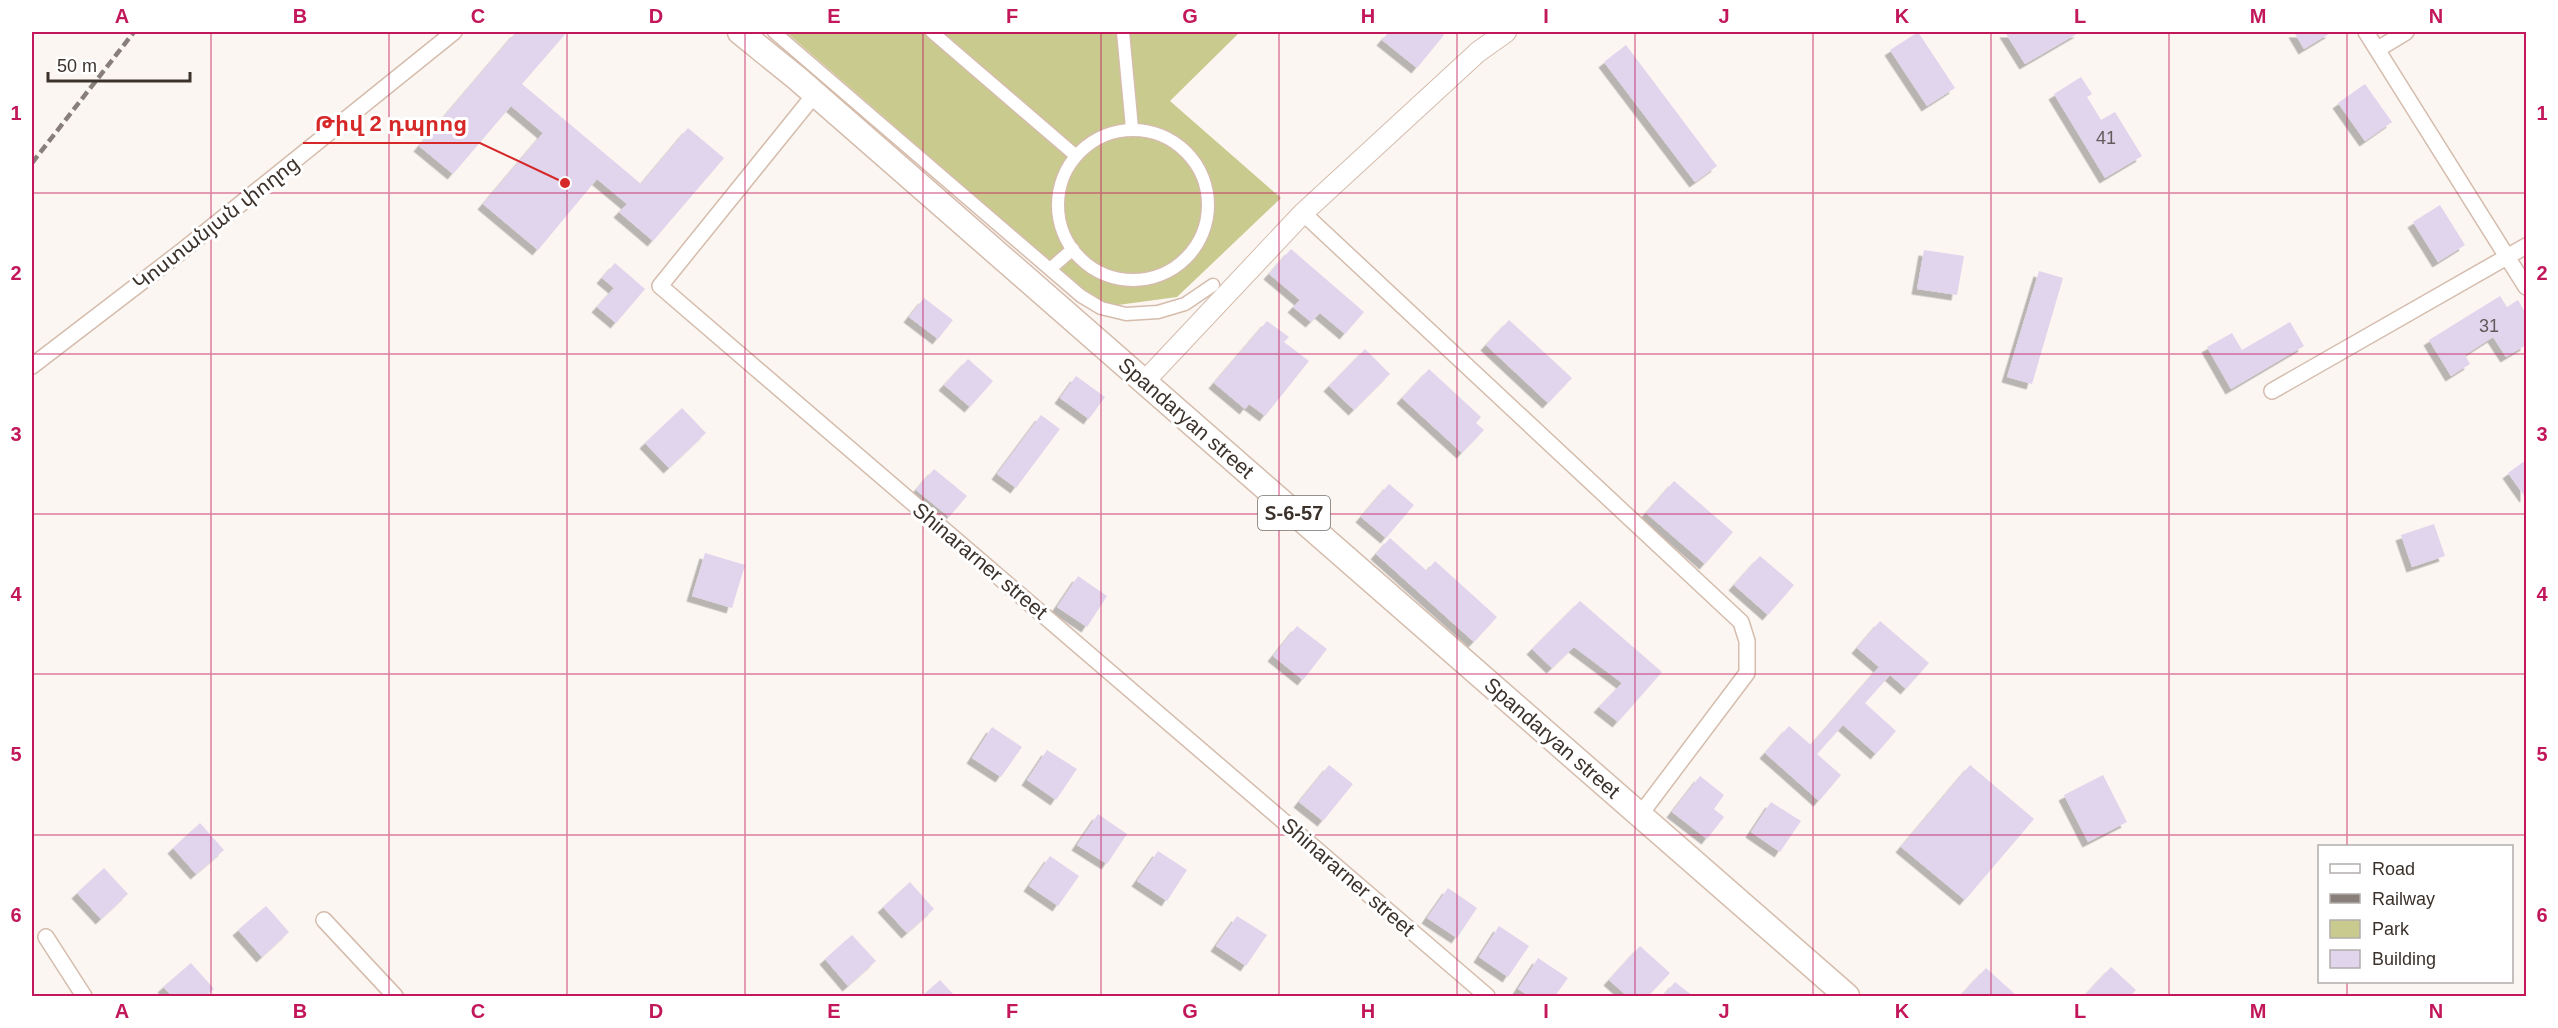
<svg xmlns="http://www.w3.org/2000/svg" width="2558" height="1028" font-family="Arial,'Noto Sans Armenian',sans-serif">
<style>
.green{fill:#c8cb8d}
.building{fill:#e1d4ed;filter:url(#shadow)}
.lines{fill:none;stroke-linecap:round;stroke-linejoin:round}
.pedestrian-casing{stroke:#d5bcac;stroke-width:15}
.minor-casing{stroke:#d5bcac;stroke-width:18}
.tertiary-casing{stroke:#d5bcac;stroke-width:22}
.primary-casing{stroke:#d5bcac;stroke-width:27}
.pedestrian{stroke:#fff;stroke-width:12}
.minor{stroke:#fff;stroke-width:15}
.tertiary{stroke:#fff;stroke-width:20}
.primary{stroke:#fff;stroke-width:24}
.rail{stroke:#887f7a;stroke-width:4.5;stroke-dasharray:9 4.5;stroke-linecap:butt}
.grid{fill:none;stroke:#c2185b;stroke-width:1.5;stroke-opacity:0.55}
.labels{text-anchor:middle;stroke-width:6;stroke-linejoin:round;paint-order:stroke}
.number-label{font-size:18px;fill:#655a5c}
.shield{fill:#fff;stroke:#76706b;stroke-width:1.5}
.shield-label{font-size:20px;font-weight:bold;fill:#3c322c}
.street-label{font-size:21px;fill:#3c322c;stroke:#fff}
.leader{fill:none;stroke:#d62828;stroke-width:2}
.callout-dot{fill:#d62828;stroke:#fff;stroke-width:2}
.callout-label{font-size:22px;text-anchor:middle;font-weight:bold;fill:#d62828;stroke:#fff;stroke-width:6;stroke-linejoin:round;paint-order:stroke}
.neatline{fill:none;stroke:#c2185b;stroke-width:2}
.grid-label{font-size:20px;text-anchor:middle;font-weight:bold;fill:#c2185b}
</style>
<defs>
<filter id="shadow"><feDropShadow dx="-5.5" dy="5.5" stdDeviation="0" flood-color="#0004"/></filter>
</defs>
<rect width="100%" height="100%" fill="#fbf6f2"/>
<!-- green -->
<path class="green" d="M786,32H1240L1170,101L1281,198L1177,297L1103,307Z"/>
<!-- building -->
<path class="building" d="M516,32H567L522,84L641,184L688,128L724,158L653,241L619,212L627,204L597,179L538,250L483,204L543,133L511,106L453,174L419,146Z
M1389,32H1439L1444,35L1417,68L1382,40Z
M1918,32L1955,88L1927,106L1890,50Z
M2005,32H2080L2025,64Z
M2294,32H2332L2304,49Z
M1626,45L1717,166L1695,182L1604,62Z
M2081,77L2092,94L2087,97L2101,120L2115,112L2142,156L2105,178L2054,94Z
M2365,84L2392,122L2365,141L2338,103Z
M2440,205L2465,245L2438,262L2413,222Z
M1291,249L1364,312L1345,334L1320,313L1311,322L1293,307L1300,300L1269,274Z
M1924,250L1964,256L1957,295L1917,289Z
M615,263L645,289L616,323L597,307L614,288L602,278Z
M2039,271L2063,278L2032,384L2007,377Z
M2500,296L2507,307L2518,300L2526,314V345L2506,357L2493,337L2465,355L2470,364L2451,376L2429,340Z
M924,298L953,320L938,339L909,317Z
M1509,320L1572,378L1548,403L1486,345Z
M1267,321L1289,337L1284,342L1309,361L1265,416L1249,404L1245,409L1214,383Z
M2290,322L2304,346L2231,389L2207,347L2232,333L2242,350Z
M1365,349L1390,374L1354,410L1329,386Z
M968,359L993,381L970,407L944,385Z
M1429,369L1481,417L1476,423L1484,430L1462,453L1402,398Z
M1076,376L1105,397L1089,419L1060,398Z
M682,408L706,433L669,468L645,443Z
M1041,415L1060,429L1016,488L997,474Z
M2526,460V496L2525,497L2508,473Z
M934,469L967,496L949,517L916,490Z
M1674,481L1733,532L1705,564L1646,513Z
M1389,484L1414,505L1386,538L1361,517Z
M2434,524L2445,556L2412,567L2401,535Z
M1390,538L1427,571L1435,561L1497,617L1474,642L1376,554Z
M705,553L745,565L732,608L692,596Z
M1760,556L1794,585L1768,615L1734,585Z
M1078,576L1107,596L1087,627L1057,607Z
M1580,601L1662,672L1618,722L1599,707L1622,683L1574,647L1552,668L1532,649Z
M1880,621L1929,663L1906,689L1890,675L1865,703L1896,731L1876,754L1843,725L1817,754L1841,775L1819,801L1765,753L1789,726L1811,745L1879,667L1857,648Z
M1297,626L1327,649L1303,680L1273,656Z
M992,727L1022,747L1001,777L972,758Z
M1047,750L1077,769L1056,800L1027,780Z
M1329,765L1353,784L1323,821L1299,802Z
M1970,765L2034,819L1965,900L1901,847Z
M2103,775L2127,822L2088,842L2064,795Z
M1700,776L1724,795L1714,809L1724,817L1707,839L1672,812Z
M1771,802L1801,821L1780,852L1751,832Z
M1098,814L1127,834L1107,864L1077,845Z
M200,823L224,850L196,874L173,848Z
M1158,851L1187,870L1167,901L1137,881Z
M1050,856L1079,876L1058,906L1029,886Z
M104,868L128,894L101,919L77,893Z
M910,882L934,909L907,933L883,907Z
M1448,888L1477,908L1457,938L1427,918Z
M266,906L289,932L262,957L238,930Z
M1237,916L1267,935L1246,966L1216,946Z
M1499,926L1529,946L1508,977L1479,957Z
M852,935L876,961L848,986L825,959Z
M1640,946L1670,973L1648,996H1627L1609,980Z
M1538,958L1568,978L1555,996H1529L1518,989Z
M191,963L214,989L206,996H172L163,987Z
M2111,967L2136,990L2130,996H2084Z
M1986,968L2016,995L2014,996H1960Z
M940,980L955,996H922Z
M1675,982L1693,996H1663Z"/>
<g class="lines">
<defs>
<path id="pedestrian" d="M774,32L1081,296L1101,308L1126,314L1158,312L1185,304L1213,285
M932,32L1075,155
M1123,32L1132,128
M1058 205a75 75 0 1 1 150 0a75 75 0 1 1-150 0Z
M1050,269L1073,249"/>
<path id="minor" d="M2366,32L2526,287
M2378,49L2406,32
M815,94L660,286L1487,996
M1303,213L1741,622L1747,641V673L1640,815
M32,366L182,251L454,32
M2272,391L2526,246
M324,920L395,996
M46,937L84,996"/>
<path id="tertiary" d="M1144,382L1303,213L1478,52L1506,32"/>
<path id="primary" d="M740,32L798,79L1847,996"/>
</defs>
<!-- pedestrian casing -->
<use href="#pedestrian" class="pedestrian-casing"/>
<!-- minor casing -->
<use href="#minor" class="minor-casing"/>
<!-- tertiary casing -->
<use href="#tertiary" class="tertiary-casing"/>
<!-- primary casing -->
<use href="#primary" class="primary-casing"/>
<!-- pedestrian -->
<use href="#pedestrian" class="pedestrian"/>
<!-- minor -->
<use href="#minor" class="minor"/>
<!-- tertiary -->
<use href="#tertiary" class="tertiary"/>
<!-- primary -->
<use href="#primary" class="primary"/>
<!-- rail -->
<path class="rail" d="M32,163L134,32"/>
</g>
<!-- grid -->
<path class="grid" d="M211,32V996M389,32V996M567,32V996M745,32V996M923,32V996M1101,32V996M1279,32V996M1457,32V996M1635,32V996M1813,32V996M1991,32V996M2169,32V996M2347,32V846M32,193H2526M32,354H2526M32,514H2526M32,674H2526M32,835H2526M2347,982V996"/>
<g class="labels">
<!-- number labels -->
<g class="number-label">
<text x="2106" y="144">41</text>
<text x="2489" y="332">31</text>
</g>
<!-- shield labels -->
<rect class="shield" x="1258" y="496" width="72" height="34" rx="4.5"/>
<g class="shield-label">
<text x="1294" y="520">Տ-6-57</text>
</g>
<!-- street labels -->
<g class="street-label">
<text transform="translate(216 223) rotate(-38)" y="7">Կոստանյան փողոց</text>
<text transform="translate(1186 418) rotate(41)" y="7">Spandaryan street</text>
<text transform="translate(980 561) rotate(40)" y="7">Shinararner street</text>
<text transform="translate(1552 738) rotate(41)" y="7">Spandaryan street</text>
<text transform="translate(1348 877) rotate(41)" y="7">Shinararner street</text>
</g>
</g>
<!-- callouts -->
<path class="leader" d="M565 183L480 143H303"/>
<circle class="callout-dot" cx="565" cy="183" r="6"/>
<g class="callout-label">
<text x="391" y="131">Թիվ 2 դպրոց</text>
</g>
<!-- border -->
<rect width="2558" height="1028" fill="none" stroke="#ffffff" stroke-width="66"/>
<!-- legend -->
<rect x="2318" y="845" width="195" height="138" fill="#ffffff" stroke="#b1adab" stroke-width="1.5"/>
<rect x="2330" y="864" width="30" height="9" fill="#ffffff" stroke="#b1adab" stroke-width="1.5"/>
<text x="2372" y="875" font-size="18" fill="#3c322c">Road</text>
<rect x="2330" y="894" width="30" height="9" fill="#887f7a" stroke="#b1adab" stroke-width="1.5"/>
<text x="2372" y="905" font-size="18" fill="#3c322c">Railway</text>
<rect x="2330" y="920" width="30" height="18" fill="#c8cb8d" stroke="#b1adab" stroke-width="1.5"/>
<text x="2372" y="935" font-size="18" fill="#3c322c">Park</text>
<rect x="2330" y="950" width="30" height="18" fill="#e1d4ed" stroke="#b1adab" stroke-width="1.5"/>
<text x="2372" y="965" font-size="18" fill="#3c322c">Building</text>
<!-- scale -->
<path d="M48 72v9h142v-9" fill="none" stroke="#3c322c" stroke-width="3"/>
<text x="57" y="72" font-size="18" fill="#3c322c" stroke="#ffffff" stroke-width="4.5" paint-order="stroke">50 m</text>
<rect x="33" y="33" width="2492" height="962" class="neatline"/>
<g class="grid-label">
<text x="122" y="23">A</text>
<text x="300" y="23">B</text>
<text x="478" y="23">C</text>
<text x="656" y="23">D</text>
<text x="834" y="23">E</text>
<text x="1012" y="23">F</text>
<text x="1190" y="23">G</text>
<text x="1368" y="23">H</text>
<text x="1546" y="23">I</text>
<text x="1724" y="23">J</text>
<text x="1902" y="23">K</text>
<text x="2080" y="23">L</text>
<text x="2258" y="23">M</text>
<text x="2436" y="23">N</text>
<text x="16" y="120">1</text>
<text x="2542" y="120">1</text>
<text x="16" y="280">2</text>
<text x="2542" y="280">2</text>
<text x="16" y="441">3</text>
<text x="2542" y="441">3</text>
<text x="16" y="601">4</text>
<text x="2542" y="601">4</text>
<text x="16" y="761">5</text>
<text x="2542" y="761">5</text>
<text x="16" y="922">6</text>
<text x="2542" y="922">6</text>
<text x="122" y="1018">A</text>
<text x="300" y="1018">B</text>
<text x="478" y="1018">C</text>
<text x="656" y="1018">D</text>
<text x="834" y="1018">E</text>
<text x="1012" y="1018">F</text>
<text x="1190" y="1018">G</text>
<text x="1368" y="1018">H</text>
<text x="1546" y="1018">I</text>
<text x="1724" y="1018">J</text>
<text x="1902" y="1018">K</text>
<text x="2080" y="1018">L</text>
<text x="2258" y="1018">M</text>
<text x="2436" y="1018">N</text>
</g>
</svg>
